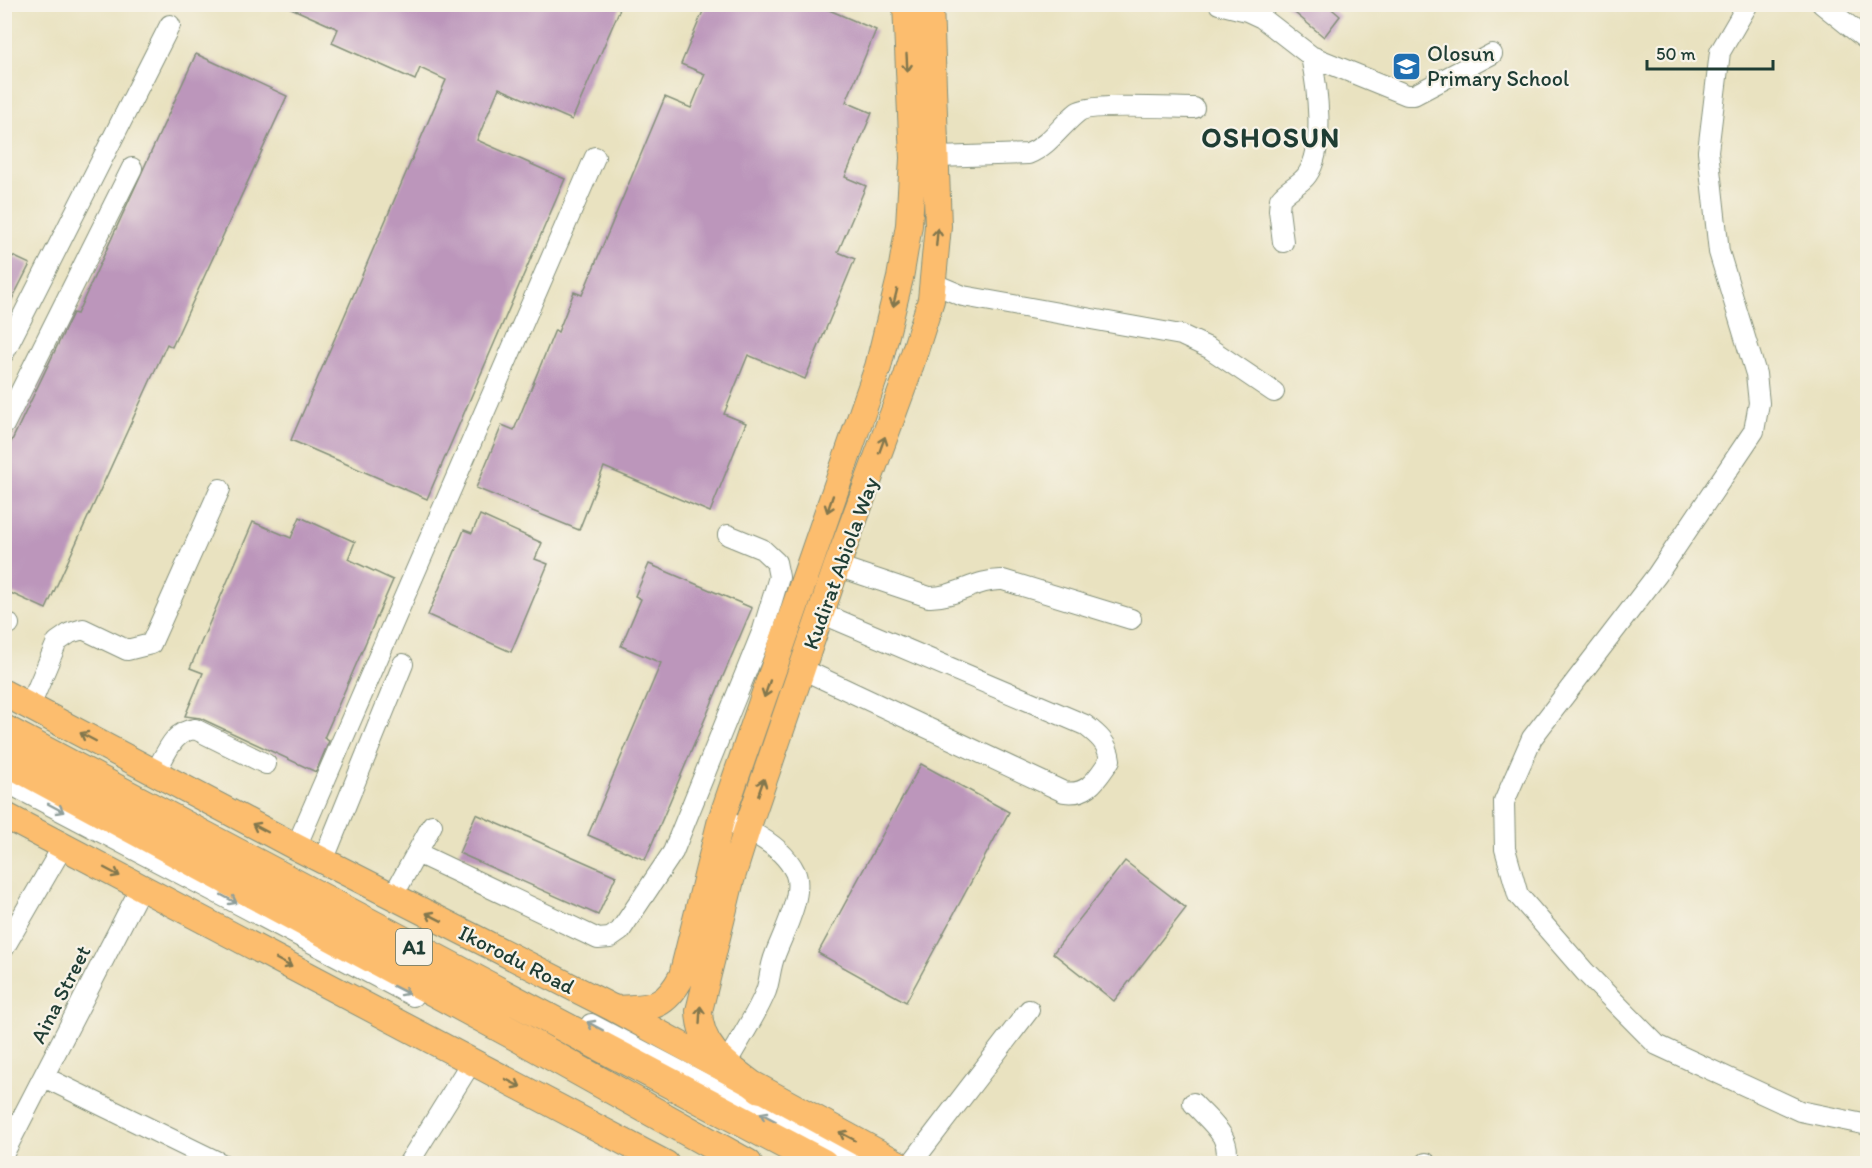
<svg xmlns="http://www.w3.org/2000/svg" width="1872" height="1168" font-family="Itim,sans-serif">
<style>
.building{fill:#bc96bb}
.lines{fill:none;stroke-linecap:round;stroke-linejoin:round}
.minor-casing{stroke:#84907a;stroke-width:22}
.major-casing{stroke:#84907a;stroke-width:28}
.highway-casing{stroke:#84907a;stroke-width:32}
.minor{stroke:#fff;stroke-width:20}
.major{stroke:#fcbd6e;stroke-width:26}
.highway{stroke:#fcbd6e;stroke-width:30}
.oneway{stroke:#82774e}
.oneway2{stroke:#8f9e9a}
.labels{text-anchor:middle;stroke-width:4.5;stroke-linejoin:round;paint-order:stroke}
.shield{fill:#f7f3e8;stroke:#60746a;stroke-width:1.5}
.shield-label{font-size:21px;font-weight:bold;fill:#1f3d34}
.poi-label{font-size:22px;fill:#1f3d34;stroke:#f7f3e8;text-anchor:start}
.street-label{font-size:22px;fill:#1f3d34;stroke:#f7f3e8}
.district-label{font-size:28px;font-weight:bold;letter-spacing:1.5px;fill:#1f3d34;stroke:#f7f3e8}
</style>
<rect width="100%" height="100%" fill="#f7f3e8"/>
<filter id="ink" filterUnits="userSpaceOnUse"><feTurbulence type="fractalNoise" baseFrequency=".0167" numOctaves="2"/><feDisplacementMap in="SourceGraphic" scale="12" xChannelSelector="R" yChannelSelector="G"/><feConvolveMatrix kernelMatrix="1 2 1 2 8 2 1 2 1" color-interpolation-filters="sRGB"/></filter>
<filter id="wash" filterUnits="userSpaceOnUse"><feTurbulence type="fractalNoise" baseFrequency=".008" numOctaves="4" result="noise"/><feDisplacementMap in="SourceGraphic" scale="24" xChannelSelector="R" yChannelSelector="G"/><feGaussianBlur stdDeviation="1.35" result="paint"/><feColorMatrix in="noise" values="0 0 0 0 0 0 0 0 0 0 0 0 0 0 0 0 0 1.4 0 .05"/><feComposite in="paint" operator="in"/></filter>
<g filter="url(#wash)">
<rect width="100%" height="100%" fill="#e9e2c0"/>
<g id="blocks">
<!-- building -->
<path class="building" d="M282,4H622L572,120L499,88L477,140L565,179L427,499L291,440L446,80L420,68L415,80L332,43L338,29Z
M706,4H815L876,30L846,102L872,113L845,177L866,186L838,252L855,259L805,379L748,355L724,414L746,423L710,512L604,467L579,530L476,488L502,425L514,430L555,330L558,332L574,292L582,295L665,97L691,108L705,74L681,64Z
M1284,4H1326L1340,16L1324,37Z
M196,54L287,96L172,347L167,344L46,609L4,590V457L73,313L77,314Z
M4,252L30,264L4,315Z
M480,515L542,543L535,559L548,564L511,652L428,615L464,530L472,533Z
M300,517L355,542L348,559L393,580L324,738L329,741L316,772L200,718L185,716L203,673L190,668L253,522L291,538Z
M649,564L752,608L645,860L588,835L661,663L621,646L641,599L635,596Z
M921,764L1009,812L906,1002L818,953Z
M476,814L616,876L598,915L459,853Z
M1125,861L1186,908L1114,1001L1053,953Z"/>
</g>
</g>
<g filter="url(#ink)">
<use href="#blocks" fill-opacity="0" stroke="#84907a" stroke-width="1.5"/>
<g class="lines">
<defs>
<path id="minor" d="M1219,4L1247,11L1262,18L1311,56L1407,95H1414L1492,54
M1748,4L1720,52L1708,151L1719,252L1756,374L1759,403L1754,431L1657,575L1532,738L1504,802L1505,849L1518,895L1585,972L1657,1045L1800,1111L1868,1125
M1822,4L1868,41
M938,157L1028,154C1050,145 1060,126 1078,112C1090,103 1174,108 1194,108
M1283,242L1279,210L1280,199C1287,189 1300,185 1307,175C1326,148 1317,86 1311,56
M932,283L963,296L1181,335L1209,348L1274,392
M4,353L170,25
M4,425L132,168
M837,566L929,597C955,598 976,579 1003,580L1131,619
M4,622L9,624
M802,669L1064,792C1089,796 1097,778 1110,760C1108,743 1098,735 1085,725L821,613
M30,706L57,642L70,633L83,629L127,650L151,644L220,489
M155,773C166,755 172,731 195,729L266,764
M4,781L413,996
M721,820C748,829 782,845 795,872C805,893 782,936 775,955C770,967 770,980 766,991C756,1016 739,1040 726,1064
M296,847L595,157
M417,853L598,939L610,938L620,931L673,852L763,630L779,577L776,562L762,549L728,535
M323,861L403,664
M393,896L432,825
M4,948L63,846
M591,1024L857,1164
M44,1077L222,1164
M1193,1103C1208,1120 1236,1139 1224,1164
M4,1153L141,887
M1426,1163L1427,1164
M408,1164L472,1061
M911,1164L1029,1010"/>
<path id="major" d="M4,693L296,847L615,1009L899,1164
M4,815L666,1164
M615,1009C651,1007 664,1010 682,976L721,820L878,367L900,278L909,225L913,158L906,4
M760,1090C731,1067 700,1051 699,1011L731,880L747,829L837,566L907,376L931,300L938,226L930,4"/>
<path id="highway" d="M4,730L823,1164
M4,759L519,1037L747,1164"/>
</defs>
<!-- minor casing -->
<use href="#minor" class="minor-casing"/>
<!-- major casing -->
<use href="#major" class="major-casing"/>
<!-- highway casing -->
<use href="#highway" class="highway-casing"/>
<!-- minor -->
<use href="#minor" class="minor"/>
<!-- major -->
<use href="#major" class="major"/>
<!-- highway -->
<use href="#highway" class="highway"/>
</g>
<!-- one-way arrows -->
<defs><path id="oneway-shaft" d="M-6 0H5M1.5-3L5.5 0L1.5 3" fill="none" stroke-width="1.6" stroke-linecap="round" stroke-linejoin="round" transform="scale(1.5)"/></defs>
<g class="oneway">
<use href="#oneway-shaft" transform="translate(907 63) rotate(87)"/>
<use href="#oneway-shaft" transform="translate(937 237) rotate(-85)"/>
<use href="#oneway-shaft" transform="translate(895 298) rotate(104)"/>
<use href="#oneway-shaft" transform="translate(882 445) rotate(-70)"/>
<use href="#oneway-shaft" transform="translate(830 504) rotate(109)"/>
<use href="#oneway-shaft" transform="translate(767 689) rotate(109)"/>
<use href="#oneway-shaft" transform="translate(88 737) rotate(-152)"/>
<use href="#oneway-shaft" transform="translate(761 787) rotate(-71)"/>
<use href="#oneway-shaft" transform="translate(260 828) rotate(-152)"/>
<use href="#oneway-shaft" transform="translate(112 872) rotate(28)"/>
<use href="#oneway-shaft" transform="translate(434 917) rotate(-153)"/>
<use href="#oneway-shaft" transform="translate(284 963) rotate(28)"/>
<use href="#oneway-shaft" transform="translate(700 1015) rotate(-87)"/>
<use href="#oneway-shaft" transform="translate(513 1083) rotate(28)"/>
<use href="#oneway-shaft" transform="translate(847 1136) rotate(-152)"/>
</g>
<g class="oneway2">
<use href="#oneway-shaft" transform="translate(56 808) rotate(28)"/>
<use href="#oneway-shaft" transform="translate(229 899) rotate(28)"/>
<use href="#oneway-shaft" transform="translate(401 990) rotate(27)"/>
<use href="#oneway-shaft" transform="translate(595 1026) rotate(-152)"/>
<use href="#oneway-shaft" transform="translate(768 1117) rotate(-152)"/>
</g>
</g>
<!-- icons -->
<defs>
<symbol id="school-square" viewBox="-11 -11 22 22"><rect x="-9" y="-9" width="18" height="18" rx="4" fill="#1f6fb2" stroke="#f7f3e8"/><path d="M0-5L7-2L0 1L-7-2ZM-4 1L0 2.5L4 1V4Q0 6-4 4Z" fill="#fff"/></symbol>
</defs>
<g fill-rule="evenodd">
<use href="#school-square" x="1390" y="50" width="33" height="33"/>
</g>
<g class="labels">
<!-- shield labels -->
<rect class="shield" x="396" y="929" width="36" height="36" rx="4.5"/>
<g class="shield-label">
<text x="414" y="954">A1</text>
</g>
<!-- poi labels -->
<g class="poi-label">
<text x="1427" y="61">Olosun<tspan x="1427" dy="25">Primary School</tspan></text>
</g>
<!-- street labels -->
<g class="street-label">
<text transform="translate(840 563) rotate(-70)" y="8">Kudirat Abiola Way</text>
<text transform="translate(517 959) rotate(27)" y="8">Ikorodu Road</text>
<text transform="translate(60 994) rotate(-63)" y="8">Aina Street</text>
</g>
<!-- district labels -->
<g class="district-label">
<text x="1271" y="147">OSHOSUN</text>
</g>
</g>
<!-- margin -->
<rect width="1872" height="1168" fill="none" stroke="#f7f3e8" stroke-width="24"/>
<!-- scale -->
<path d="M1647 60v9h126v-9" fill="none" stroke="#1f3d34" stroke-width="3"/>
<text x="1656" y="60" font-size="18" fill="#1f3d34" stroke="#f7f3e8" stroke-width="4.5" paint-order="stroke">50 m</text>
</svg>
